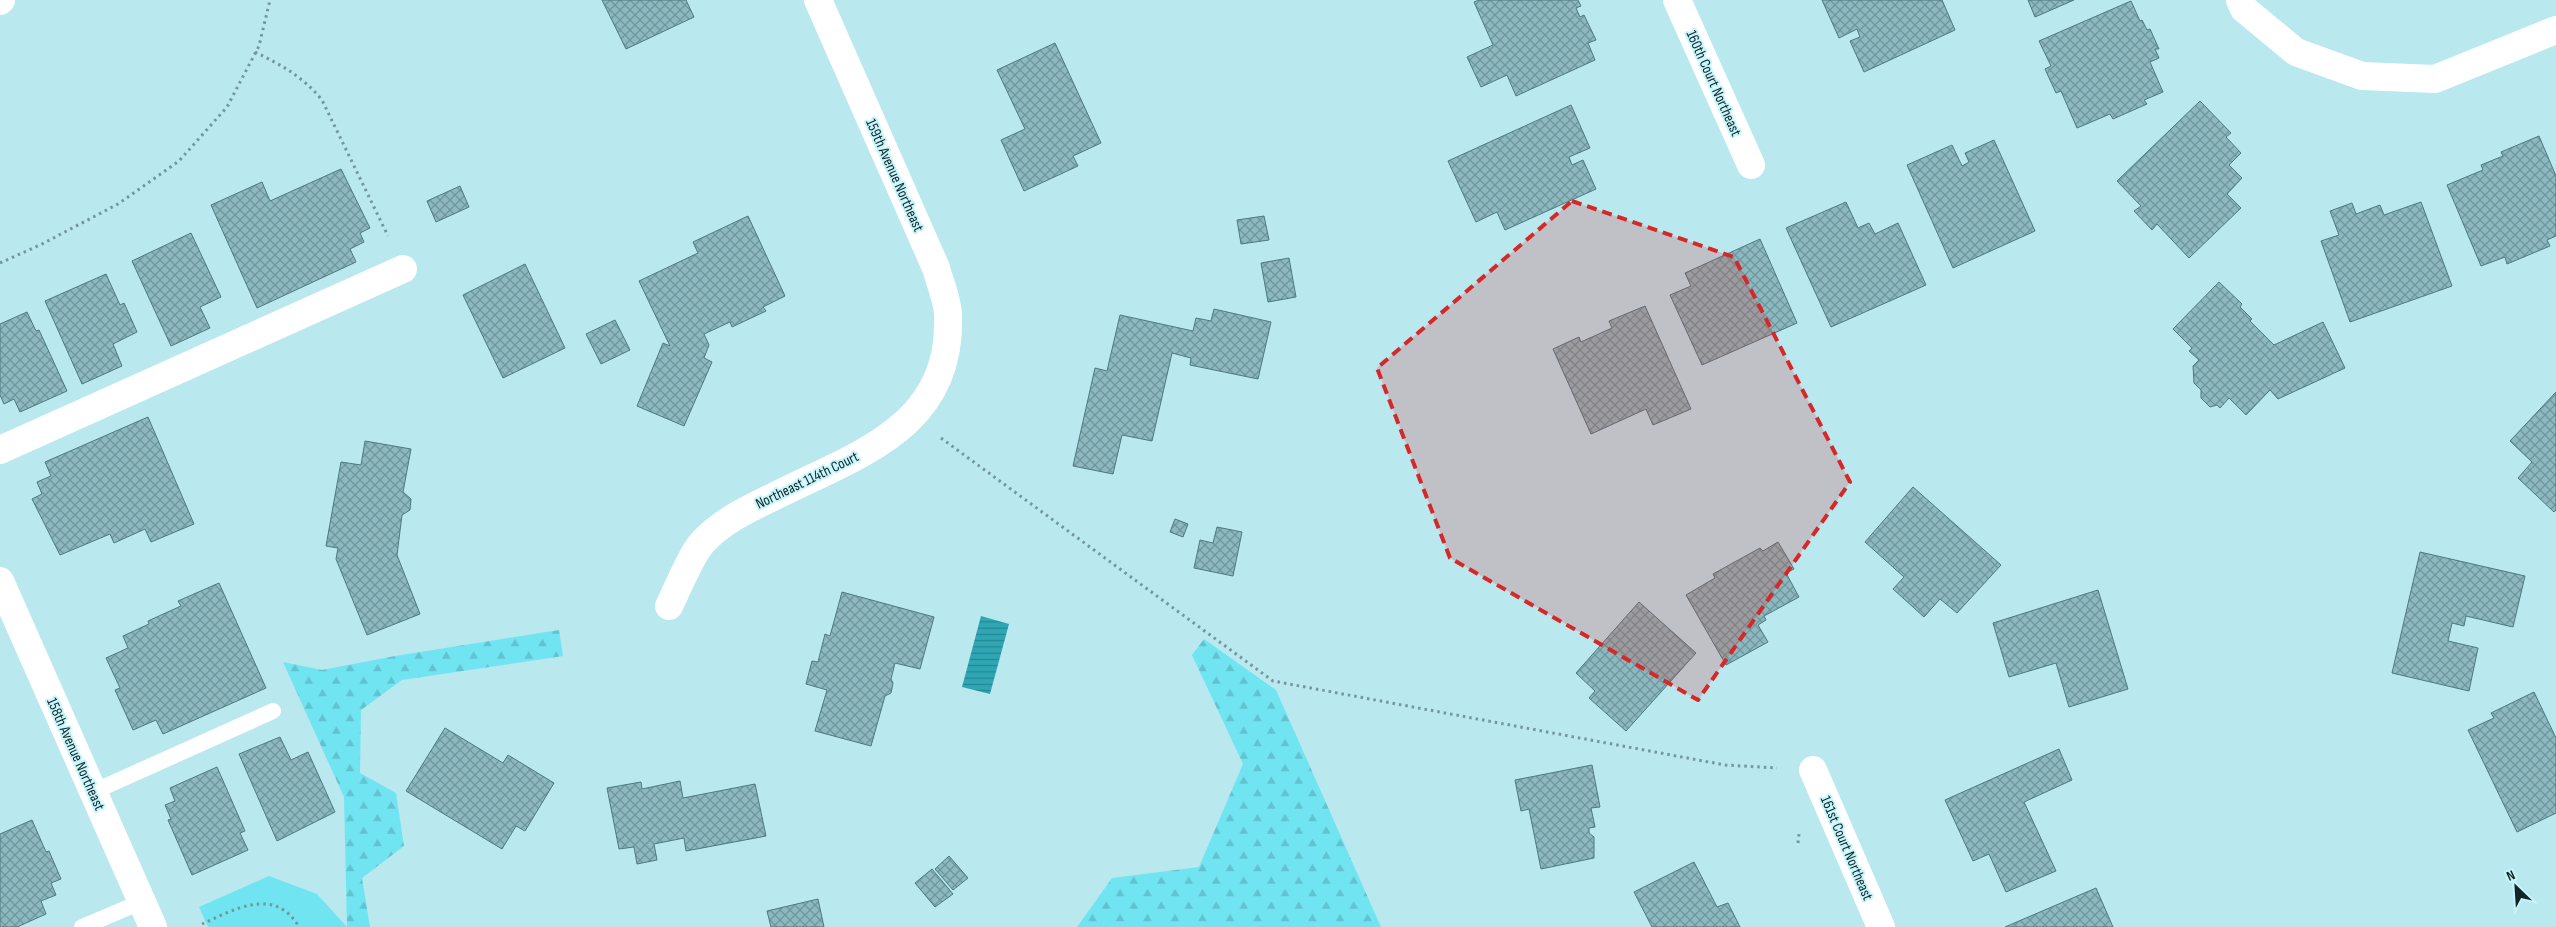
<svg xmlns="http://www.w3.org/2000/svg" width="2556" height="927" font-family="'Sofia Sans Condensed',sans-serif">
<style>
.green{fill:#71e4f2}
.forest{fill:url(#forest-firs)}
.water{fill:url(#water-rules)}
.building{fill:url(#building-cross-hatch);stroke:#4d797f}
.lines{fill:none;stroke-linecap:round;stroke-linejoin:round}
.path{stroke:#74979c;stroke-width:3;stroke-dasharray:2.5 4;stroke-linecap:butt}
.lane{stroke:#fff;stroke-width:16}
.street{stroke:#fff;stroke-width:28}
.secondary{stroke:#fff;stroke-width:28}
.marked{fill:#d62828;fill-opacity:0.2;stroke:#d62828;stroke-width:4;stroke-dasharray:10 6;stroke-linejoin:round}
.labels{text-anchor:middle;stroke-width:4;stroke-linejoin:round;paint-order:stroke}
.street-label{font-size:15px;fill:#112426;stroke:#c6f6fc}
</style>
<defs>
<pattern id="forest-firs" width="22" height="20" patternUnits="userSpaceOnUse" patternTransform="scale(1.25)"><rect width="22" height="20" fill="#71e4f2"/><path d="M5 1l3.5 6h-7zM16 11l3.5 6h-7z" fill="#61c3cf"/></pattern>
<pattern id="water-rules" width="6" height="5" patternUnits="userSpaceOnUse" patternTransform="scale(1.25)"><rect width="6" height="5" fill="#2ea6b4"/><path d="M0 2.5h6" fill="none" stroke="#268792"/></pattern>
<pattern id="building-cross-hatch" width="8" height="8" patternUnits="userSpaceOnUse" patternTransform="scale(1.25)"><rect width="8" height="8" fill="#8bb9bf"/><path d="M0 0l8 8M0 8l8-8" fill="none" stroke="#70969b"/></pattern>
</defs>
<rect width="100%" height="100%" fill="#b9e8ef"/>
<!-- green -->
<path class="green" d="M269,876L317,894L347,927H208L199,907Z"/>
<!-- forest -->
<path class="forest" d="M559,630L563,656L402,680L361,710L360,773L396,793L404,846L362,878L370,927H347L344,797L283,662L322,670L395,656Z
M1204,639L1276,690L1381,927H1077L1112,878L1199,867L1243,764L1192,655Z"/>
<!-- water -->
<path class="water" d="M981,616L1009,624L990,694L962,687Z"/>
<!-- building -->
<path class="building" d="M602,0H686L694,17L626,49Z
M1479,0H1578L1581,6L1576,8L1580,17L1584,15L1596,40L1588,43L1595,60L1516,96L1507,75L1481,87L1467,57L1493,45L1474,2Z
M1822,0H1942L1955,30L1864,72L1850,41L1860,37L1857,29L1839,38Z
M2028,0H2074L2035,17Z
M2131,1L2140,21L2142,20L2147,30L2150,29L2159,49H2155L2159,58L2150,62L2163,92L2144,100L2147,104L2113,119L2110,114L2077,128L2061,91L2056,93L2045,69L2051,66L2039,41Z
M1055,43L1101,143L1073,156L1078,166L1024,191L1001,140L1025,129L997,70Z
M2200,101L2231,133L2226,137L2241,153L2229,165L2242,178L2227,194L2241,208L2189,258L2157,224L2152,230L2134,211L2141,206L2117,181Z
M1571,105L1590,148L1569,157L1572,165L1583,160L1596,189L1505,230L1497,212L1476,222L1448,161Z
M2539,136L2556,176V236L2547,240L2550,246L2507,264L2505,257L2481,266L2447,185L2483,170L2481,165L2503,156L2501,152Z
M1994,140L2035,231L1953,268L1907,165L1952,145L1962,166L1969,162L1965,153Z
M341,169L370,228L360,233L364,242L350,249L356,262L257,308L211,205L262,182L270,201Z
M460,186L469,207L436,222L427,201Z
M1846,202L1858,228L1869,223L1875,234L1898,223L1926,285L1831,327L1786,228Z
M2421,202L2452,286L2350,322L2321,241L2339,235L2330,211L2352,203L2356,214L2380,205L2384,215Z
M748,216L785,296L763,307L766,311L732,327L730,322L704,334L709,345L704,358L712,362L684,426L637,406L663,343L670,346L639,281L698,253L693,242Z
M1264,216L1269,240L1241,244L1237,220Z
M191,233L221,297L200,307L210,328L171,346L132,261Z
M1760,239L1797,323L1702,365L1670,295L1691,286L1685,273Z
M1289,258L1296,297L1268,302L1261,263Z
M525,264L565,348L503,378L463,295Z
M106,274L120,305L124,303L137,332L113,344L122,366L82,384L45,301Z
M2219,282L2242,304L2240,307L2252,319L2250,321L2274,345L2323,322L2345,368L2278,399L2270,390L2246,415L2229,398L2220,408L2217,405L2210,407L2201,398V390L2194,383L2193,366L2199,360L2189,351L2192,348L2173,329Z
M1645,306L1691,409L1653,425L1646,409L1591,434L1553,349L1579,337L1581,342L1612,328L1609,321Z
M1214,309L1271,322L1258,379L1190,365L1191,358L1172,353L1152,441L1122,435L1113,474L1073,466L1095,368L1107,371L1120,315L1193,331L1196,318L1211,321Z
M27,312L36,331L39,330L67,391L20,412L14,399L4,404L0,395V324Z
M615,320L630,350L601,364L586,334Z
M2556,392V510L2554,512L2518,478L2532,462L2510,441Z
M148,417L194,524L151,542L145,529L114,543L110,534L60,555L32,499L42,494L37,482L51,476L45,462Z
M365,441L411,449L403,492L411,499L410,510L402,515L397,555L420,614L367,635L336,559L338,548L326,546L341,462L361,465Z
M1913,487L2001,565L1957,613L1940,599L1924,617L1893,589L1904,577L1865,542Z
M1175,519L1188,524L1183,537L1170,532Z
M1217,527L1242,532L1233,576L1194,568L1200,540L1213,543Z
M1778,542L1794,569L1786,573L1799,597L1764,616L1766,620L1758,625L1768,642L1726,665L1686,595L1715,578L1713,574L1760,548L1763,551Z
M2420,552L2525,576L2513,627L2466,616L2464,626L2452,623L2448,641L2478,648L2469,691L2392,673Z
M219,583L266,688L163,734L156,720L133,730L115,690L120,688L106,658L128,648L123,636L149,624L148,621L181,606L178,601Z
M2098,590L2128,689L2069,707L2056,663L2009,677L1993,623Z
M842,592L934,617L920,669L895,663L891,679L893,683L891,693L885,696L871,746L815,731L827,690L806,684L812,661L818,662L825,634L830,636Z
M1639,602L1696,653L1626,731L1589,698L1595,691L1576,673Z
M2534,692L2556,738V813L2517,832L2468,730L2494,718L2491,713Z
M445,728L503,763L508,755L554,783L525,831L516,826L502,849L406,791Z
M280,737L291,760L308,752L335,812L277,841L239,754Z
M2059,749L2072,780L2024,802L2056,871L2006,892L1989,854L1973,861L1945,800Z
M1592,765L1600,807L1591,808L1595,827L1589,828V833L1594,837V858L1541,869L1529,809L1521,811L1515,780Z
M217,767L245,831L240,833L248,850L192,875L168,820L171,819L165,805L175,801L170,788Z
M680,781L683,798L755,784L766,836L686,851L684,838L654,844L657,860L637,864L634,847L619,849L607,788L641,782L642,789Z
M32,820L46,852L49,851L61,879L51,883L56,895L41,901L46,914L17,927H0V834Z
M949,856L968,878L953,890L935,869Z
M1694,862L1717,907L1728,903L1740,927H1652L1634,892Z
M932,869L953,894L935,907L915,883Z
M2096,888L2113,927H2005Z
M818,899L824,927H771L767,911Z"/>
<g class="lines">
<!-- path -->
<path class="path" d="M255,52C283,66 302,76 322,100L388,236
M0,263L42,244L118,204L179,161L227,107L259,46L270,0
M941,438L1273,681L1725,765L1777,768
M1798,843L1799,834
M202,924C235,909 275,886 299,927"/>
<!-- lane -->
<path class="lane" d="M93,792L273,711
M82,927L141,902"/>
<!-- street -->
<path class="street" d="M1677,0L1751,165
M2240,0L2244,9L2296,52L2362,76L2435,79L2556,30
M0,450L403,269
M0,581L153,927
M669,606C677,590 691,555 702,543C723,520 749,509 775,496C858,454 952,428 948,316C948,301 940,283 936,268L818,0
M1813,770L1881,927"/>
<!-- secondary -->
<path class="secondary" d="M0,1L1,0"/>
</g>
<!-- marked area -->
<path class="marked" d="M1572,201L1734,257L1850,482L1698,700L1450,558L1377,368Z"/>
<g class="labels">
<!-- street labels -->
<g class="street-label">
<text transform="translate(1714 83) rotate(66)" y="5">160th Court Northeast</text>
<text transform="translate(895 175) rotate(66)" y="5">159th Avenue Northeast</text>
<text transform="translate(807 480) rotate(-26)" y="5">Northeast 114th Court</text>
<text transform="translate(76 754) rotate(66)" y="5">158th Avenue Northeast</text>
<text transform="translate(1847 848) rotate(67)" y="5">161st Court Northeast</text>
</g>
</g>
<!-- north arrow -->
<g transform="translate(2516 887) rotate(335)" stroke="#c6f6fc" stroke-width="4" paint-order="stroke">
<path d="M0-4L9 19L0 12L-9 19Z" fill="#112426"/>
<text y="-8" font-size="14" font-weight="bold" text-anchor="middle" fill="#112426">N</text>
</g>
</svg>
